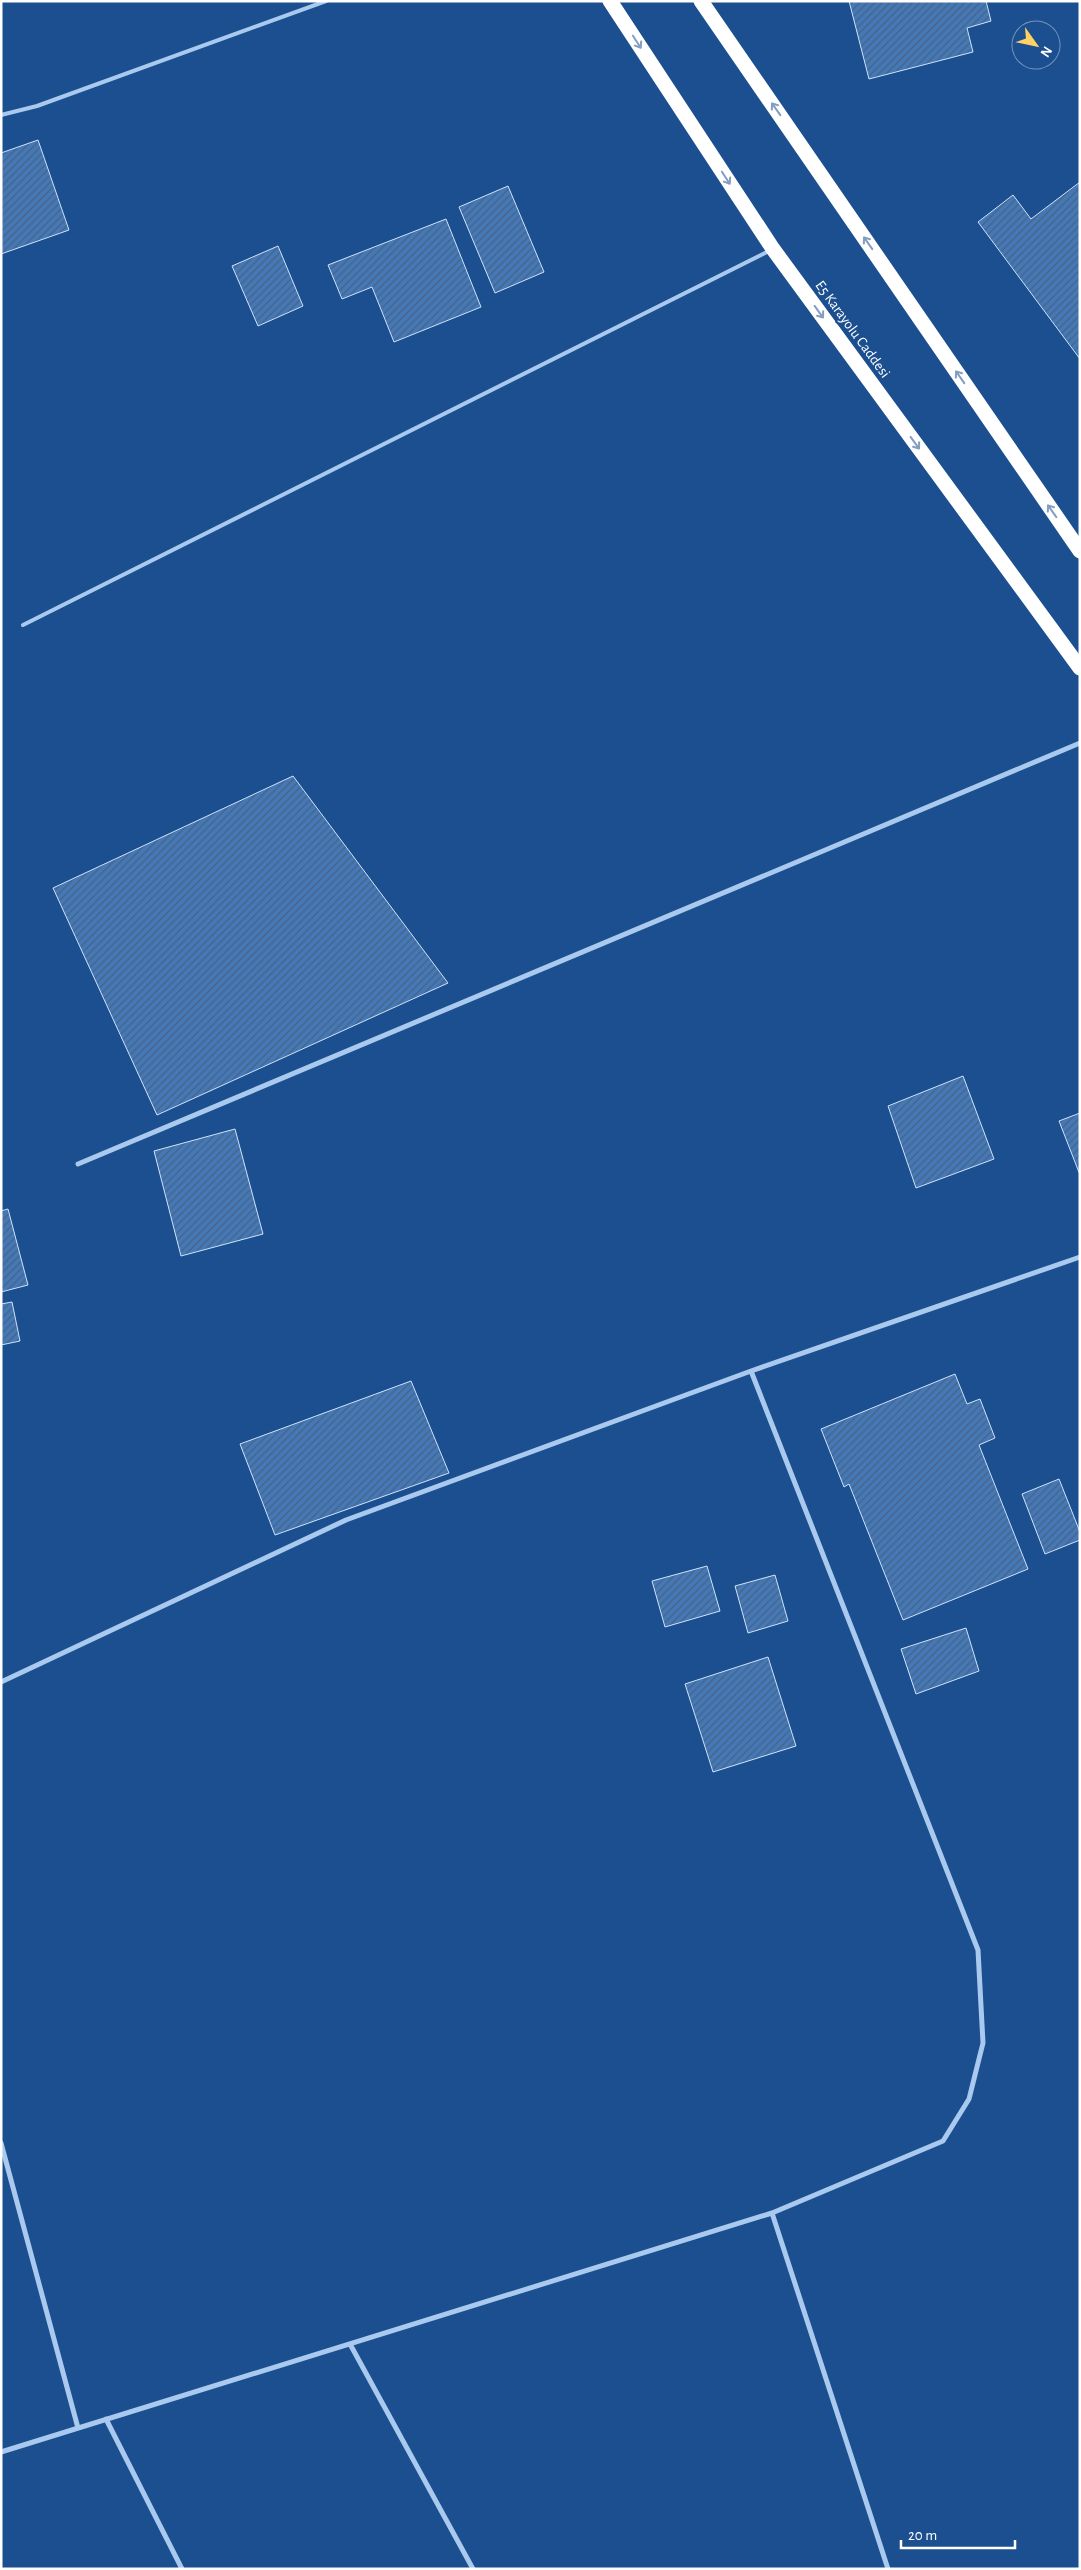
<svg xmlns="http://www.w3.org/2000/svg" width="1081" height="2570" font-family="'Alegreya Sans',sans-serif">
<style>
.building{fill:url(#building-hatch);stroke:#cfe3fa}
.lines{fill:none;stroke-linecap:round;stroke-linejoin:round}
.lane{stroke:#a9c9ee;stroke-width:4}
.street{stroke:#a9c9ee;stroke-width:5}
.highway{stroke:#fff;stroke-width:15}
.oneway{stroke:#829ec1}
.labels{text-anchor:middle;stroke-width:5;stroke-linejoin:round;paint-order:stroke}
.street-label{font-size:15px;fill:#fff;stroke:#1b4f8f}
</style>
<defs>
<pattern id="building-hatch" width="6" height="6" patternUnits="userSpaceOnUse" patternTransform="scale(1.25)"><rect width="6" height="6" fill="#4478b7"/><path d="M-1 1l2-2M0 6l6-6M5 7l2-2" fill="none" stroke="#486282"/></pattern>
</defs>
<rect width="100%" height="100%" fill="#1b4f8f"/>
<!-- building -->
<path class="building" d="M849,1H986L991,21L967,28L973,52L869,79Z
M38,140L69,230L1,254V153Z
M1080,182V359L978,222L1013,195L1031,219Z
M508,186L544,272L495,293L459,207Z
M446,219L481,307L394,342L372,287L342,299L328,265Z
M278,246L303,306L258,326L232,266Z
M293,776L448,983L157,1115L53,888Z
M963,1076L994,1159L916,1188L888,1106Z
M1080,1113V1175L1059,1121Z
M235,1129L263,1234L181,1256L154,1151Z
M8,1209L28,1285L1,1292V1211Z
M12,1302L20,1341L1,1345V1304Z
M955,1374L967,1404L980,1399L995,1438L979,1445L1028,1569L903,1620L849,1484L844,1487L821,1429Z
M411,1381L449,1473L275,1535L240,1444Z
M1059,1479L1080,1532V1540L1045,1554L1022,1494Z
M707,1566L720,1611L665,1627L652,1581Z
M775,1575L788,1621L748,1633L735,1586Z
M966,1628L979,1671L916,1694L901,1649Z
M768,1657L796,1746L713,1772L685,1684Z"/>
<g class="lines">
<!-- lane -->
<path class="lane" d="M1,115L37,106L326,1
M23,625L769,251"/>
<!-- street -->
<path class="street" d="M78,1164L1080,743
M1,1682L346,1520L751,1371L1080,1257
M1,2143L78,2428
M772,2213L888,2569
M350,2344L473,2569
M106,2419L182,2569
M1,2452L772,2213L943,2141L969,2099L983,2043L978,1950L751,1371"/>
<!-- highway -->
<path class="highway" d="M610,1L773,249L1080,668
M701,1L1080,551"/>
</g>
<!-- one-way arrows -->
<defs><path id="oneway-shaft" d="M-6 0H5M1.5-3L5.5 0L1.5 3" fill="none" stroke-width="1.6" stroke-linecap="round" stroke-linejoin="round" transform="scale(1.25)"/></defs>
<g class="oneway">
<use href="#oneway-shaft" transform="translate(637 42) rotate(57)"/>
<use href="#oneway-shaft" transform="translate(776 109) rotate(-125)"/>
<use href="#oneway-shaft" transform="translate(726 178) rotate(57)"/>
<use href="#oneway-shaft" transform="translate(868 243) rotate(-125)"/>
<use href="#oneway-shaft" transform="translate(819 312) rotate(54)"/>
<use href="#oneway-shaft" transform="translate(960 377) rotate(-125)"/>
<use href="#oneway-shaft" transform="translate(915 443) rotate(54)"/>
<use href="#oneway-shaft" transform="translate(1052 511) rotate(-125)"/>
</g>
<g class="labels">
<!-- street labels -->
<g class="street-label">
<text transform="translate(853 329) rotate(54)" y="5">E5 Karayolu Caddesi</text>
</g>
</g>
<!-- border -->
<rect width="1081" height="2570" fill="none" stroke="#ffffff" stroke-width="5"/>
<!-- north arrow -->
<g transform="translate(1036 45) rotate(123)"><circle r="24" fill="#1b4f8f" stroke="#7695bc"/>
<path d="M0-4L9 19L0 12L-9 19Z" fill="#ffd166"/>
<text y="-8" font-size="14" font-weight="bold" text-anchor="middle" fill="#ffffff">N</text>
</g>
<!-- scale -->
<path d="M901 2540v8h114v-8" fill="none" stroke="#ffffff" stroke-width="2.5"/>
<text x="908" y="2540" font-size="15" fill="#ffffff" stroke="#1b4f8f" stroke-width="4" paint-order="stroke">20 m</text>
</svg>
